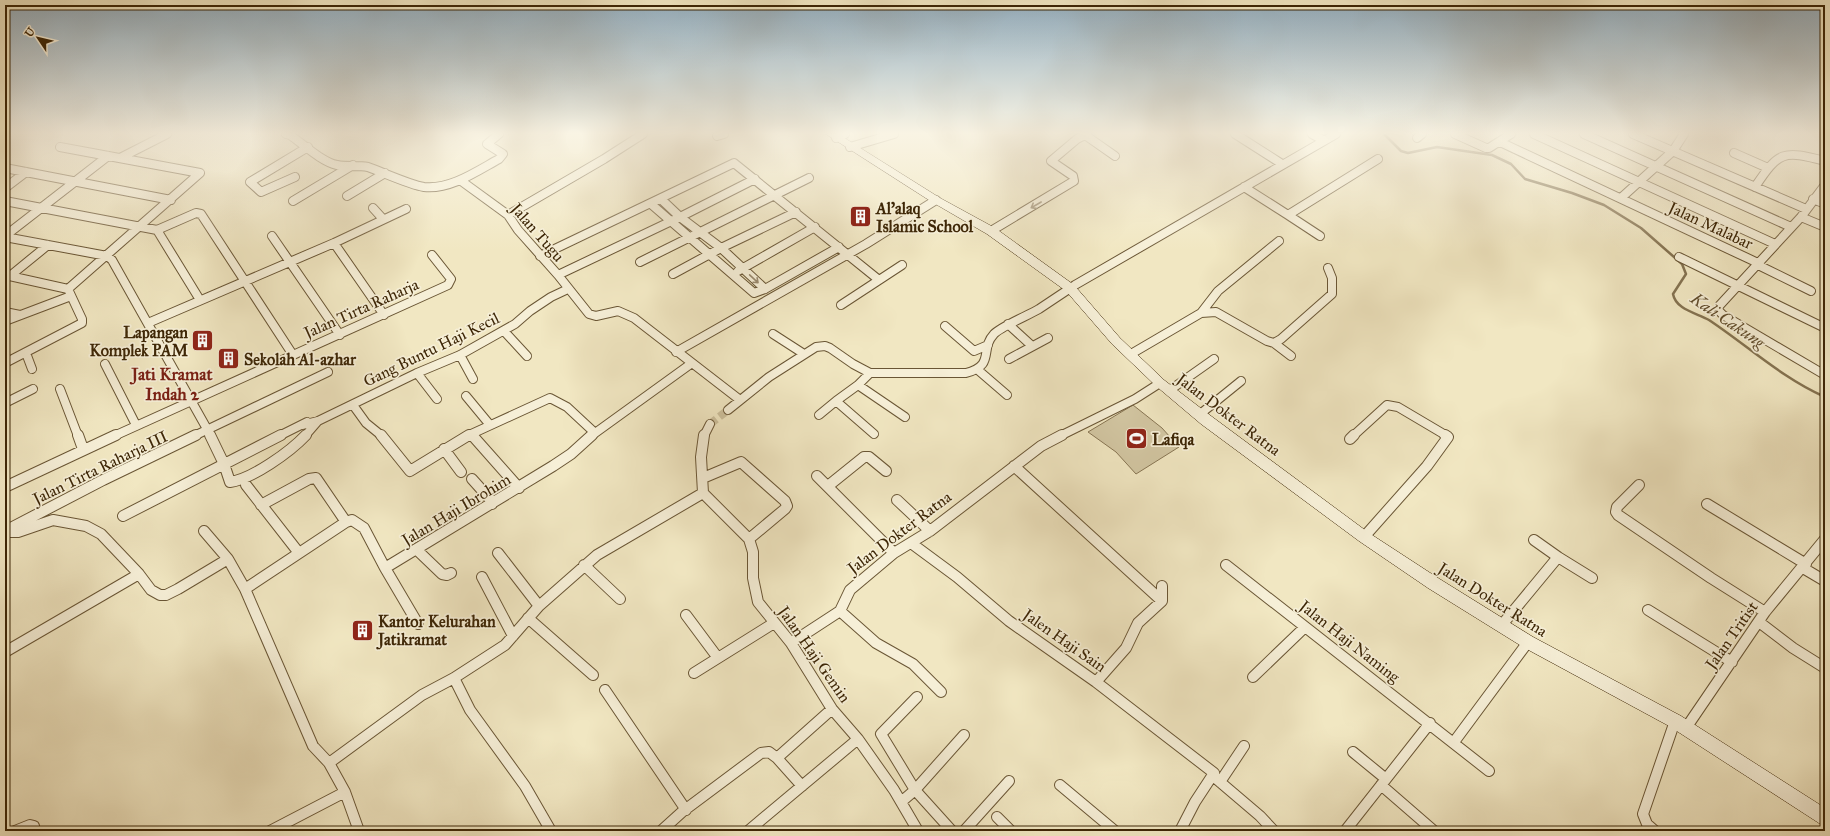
<svg xmlns="http://www.w3.org/2000/svg" width="1830" height="836" font-family="'IM FELL Great Primer',serif">
<style>
.green{fill:#d2c6a2;stroke:#887654}
.lines{fill:none;stroke-linecap:round;stroke-linejoin:round}
.stream{stroke:#847250;stroke-width:2.5}
.street-tunnel{stroke:#cdc09c;stroke-width:8;stroke-dasharray:8 4;stroke-linecap:butt}
.street-far1-casing{stroke:#6a5635;stroke-width:10}
.street-casing{stroke:#6a5635;stroke-width:12}
.secondary-casing{stroke:#3d2606;stroke-width:1}
.street-far1{stroke:#f6efd7;stroke-width:8}
.street{stroke:#f6efd7;stroke-width:10}
.secondary{fill:#f6efd7;fill-rule:evenodd}
.oneway{stroke:#9a8a6e}
.labels{text-anchor:middle;stroke-width:3.5;stroke-linejoin:round;paint-order:stroke}
.poi-label{font-size:16px;font-weight:bold;fill:#3d2606;stroke:#f6efd7;text-anchor:start}
.street-label{font-size:16px;fill:#3d2606;stroke:#f6efd7}
.water-label{font-size:17px;font-style:italic;fill:#614c2b;stroke:#f6efd7}
.neighbourhood-label{font-size:17px;font-weight:bold;fill:#7a1f14;stroke:#f6efd7}
</style>
<rect width="100%" height="100%" fill="#f1e7c2"/>
<filter id="stains"><feTurbulence type="fractalNoise" baseFrequency=".005" numOctaves="4"/><feColorMatrix values="0 0 0 0 .2 0 0 0 0 .09 0 0 0 0 .02 0 0 0 .5 -.17"/></filter>
<radialGradient id="worn" r=".72"><stop offset=".6" stop-color="#630" stop-opacity="0"/><stop offset="1" stop-color="#630" stop-opacity=".3"/></radialGradient>
<!-- green -->
<path class="green" d="M1133,405L1162,428L1179,447L1136,474L1116,452L1088,432Z"/>
<g class="lines">
<!-- stream -->
<path class="stream" d="M1384,134L1401,151L1408,153L1437,147L1492,155L1511,164L1525,179L1572,193L1604,205L1641,228L1682,264L1686,274L1673,294C1676,310 1697,313 1709,320C1748,346 1782,378 1825,397"/>
<!-- street-tunnel -->
<path class="street-tunnel" d="M710,424L728,410"/>
<defs>
<path id="street-far1" d="M286,134L290,135C303,144 322,162 337,165C347,167 358,165 368,167C382,172 410,185 424,187C450,190 477,171 499,159L503,154L487,144L499,134
M1235,134L1282,164
M1312,134L1323,140
M1455,134L1486,148H1489L1511,134
M1534,134L1775,244
M1584,134L1791,227
M1633,134L1806,209
M1085,135L1115,156
M717,136L724,134
M836,138L845,134
M1417,138L1422,134
M1500,142L1758,263
M60,147L200,173L68,289
M850,147L894,134
M1734,153L1768,168
M120,158L167,134
M5,168L171,200
M295,177L261,192L250,182L308,147
M460,180L508,215L518,230L558,275L589,314L596,316L618,311L634,318L740,400
M1825,185L1801,217L1719,306L1718,310L1723,315L1825,375
M1244,187L1288,215L1378,159
M1755,187C1779,151 1783,150 1825,161
M5,188L26,172
M347,196L385,173
M1621,198L1673,151L1684,134
M661,199L680,217L721,248L765,289
M1813,199L1825,204
M5,201L157,230L200,300
M293,201L353,165
M651,204L754,293L765,289L839,247
M373,208L383,219
M508,215L604,159L643,134
M1288,215L1320,236
M1801,217L1825,227
M157,230L196,213L201,214L293,355
M991,231L1074,181L1073,176L1051,161L1077,139L1087,134
M5,236L108,156
M272,236L340,335
M5,237L107,256L112,260L211,436
M334,243L384,315
M540,256L734,163L879,280
M1679,257L1825,328
M640,262L809,178
M1756,264L1811,291
M738,271L815,227
M673,274L721,248L796,212
M5,275L68,289
M558,275L680,217L755,179
M10,276L48,245
M841,305L902,265
M5,312L20,315
M1201,313L1216,312L1267,341L1274,343L1281,339L1332,294V278L1328,268
M5,321L71,296
M148,323L334,243L406,209
M1008,324L1032,346
M945,326L974,351L988,345
M504,331L527,356
M773,334L804,354
M1274,343L1291,356
M676,352L866,244L936,200
M26,353L32,369
M1131,354L1201,313L1218,291L1279,241
M460,355L473,379
M1009,359L1048,338
M5,363L82,323V319L68,289
M105,364L136,425
M978,370L1007,395
M417,373L437,399
M870,373L858,385L836,401L874,434
M858,385L905,417
M60,389L78,436
M1170,390L1214,359
M466,396L490,425
M5,403L33,389
M353,405L366,423L382,436
M728,410L769,377L816,347L825,346L830,348L853,364L870,373H966C996,365 979,350 994,334C1000,327 1029,315 1039,309C1051,301 1063,293 1075,285L1336,134
M819,415L836,401
M1199,415L1241,381
M302,425L318,421L417,373L460,355L515,324L530,311L551,297L568,289
M471,434L473,436
M114,436L448,285L451,279L432,255
M194,436L328,372
M279,436L307,422
M305,436L318,421
M467,436L550,398L567,407L595,433
M591,436L692,363
M704,436L710,424
M1060,436L1135,399L1160,383
M1353,436L1387,405L1398,407L1447,436"/>
<path id="street" d="M78,435L83,449
M210,435L224,464L230,482C252,479 290,452 306,435
M381,435L410,471L469,435
M472,435L519,488
M1350,439L1354,435
M444,449L461,472
M1014,466L1162,601
M817,476L894,553
M703,478L741,462L785,501L787,506L785,509L749,539
M472,479L489,498L492,504
M246,485L299,553
M1639,485L1617,507L1616,512L1618,515L1711,578L1765,612
M828,486L864,457H869L886,471
M5,487L116,435
M703,493L749,539L753,552V578L758,602L791,643L832,709L858,739L894,790L918,831
M897,500L930,531
M1707,504L1806,564
M261,505L309,479L316,478L346,522
M123,516L281,435
M5,531L103,480L196,435
M204,531L228,559
M5,532H18L53,520L86,526L101,534L139,574L151,590L160,595H166L178,589L228,559L245,589L313,746L329,763L345,792L359,831
M1364,537L1427,466L1448,437L1445,435
M1534,540L1558,557
M911,543L957,577L1009,621L1096,682L1214,773L1195,802L1180,831
M417,550L442,574L447,575L451,573
M498,553L539,606
M584,565L620,599
M1226,565L1489,771
M385,568L418,624
M1803,568L1825,581
M482,577L513,636
M245,589L346,522L352,520L364,528L385,568L553,466L571,454L592,435
M1648,610L1732,662
M840,611L876,643L913,664L941,692
M686,615L718,658
M528,618L593,675
M1759,622L1793,648L1825,668
M1501,626L1558,557L1592,578
M791,643L840,611L850,590L894,553L930,531L1041,446L1062,435
M5,652L139,574
M694,673L774,623
M1253,677L1305,627
M454,678L470,710L525,786L551,831
M1096,682L1126,648L1138,623L1162,601V586
M605,690L686,810
M917,697L881,734L915,790L952,831
M1686,728L1765,612L1825,539
M1454,742L1528,642
M1353,752L1386,779
M777,758L832,709
M329,763L422,695L454,678L505,645L539,606L597,555L703,493L701,457L704,435
M1213,776L1260,816L1274,831
M1220,782L1244,746
M1060,785L1115,831
M1381,785L1434,831
M901,802L915,790L964,735
M997,817L1011,831
M15,831L30,825L34,826L35,831
M270,831L345,792
M661,831L682,812L761,753L769,752L777,758L802,786
M748,831L858,739
M964,831L1009,781
M1345,831L1430,723
M1655,831L1647,824L1643,814L1675,721"/>
<path id="secondary" d="M826,134H838L940,198L995,228L1074,285L1120,338L1164,380L1211,416L1369,533L1438,578L1533,637L1681,716L1825,808V827L1669,726L1523,647L1428,588L1359,541L1201,424L1156,386L1112,344L1066,291L987,234L932,202Z"/>
</defs>
<!-- street-far1 casing -->
<use href="#street-far1" class="street-far1-casing"/>
<!-- street casing -->
<use href="#street" class="street-casing"/>
<!-- secondary casing -->
<use href="#secondary" class="secondary-casing"/>
<!-- street-far1 -->
<use href="#street-far1" class="street-far1"/>
<!-- street -->
<use href="#street" class="street"/>
<!-- secondary -->
<use href="#secondary" class="secondary"/>
</g>
<!-- one-way arrows -->
<defs><path id="oneway-shaft" d="M-6 0H5M1.5-3L5.5 0L1.5 3" fill="none" stroke-width="1.6" stroke-linecap="round" stroke-linejoin="round"/></defs>
<g class="oneway">
<use href="#oneway-shaft" transform="translate(1036 205) rotate(150)"/>
<use href="#oneway-shaft" transform="translate(754 279) rotate(43)"/>
</g>
<!-- sky -->
<linearGradient id="sky" x2="0" y2="1"><stop stop-color="#93aebf"/><stop offset="0.53" stop-color="#f9f4e4"/><stop offset="1" stop-color="#f9f4e4" stop-opacity="0"/></linearGradient>
<rect width="1830" height="251" fill="url(#sky)"/>
<!-- icons -->
<defs>
<symbol id="building-square" viewBox="-11 -11 22 22"><rect x="-9" y="-9" width="18" height="18" rx="4" fill="#8f2418" stroke="#f6efd7"/><path d="M-4-6H4V6H1V3H-1V6H-4ZM-2.5-4.3h1.7v1.8h-1.7ZM.8-4.3h1.7v1.8H.8ZM-2.5-1h1.7V.8h-1.7ZM.8-1h1.7V.8H.8Z" fill="#fff"/></symbol>
<symbol id="stadium-square" viewBox="-11 -11 22 22"><rect x="-9" y="-9" width="18" height="18" rx="4" fill="#8f2418" stroke="#f6efd7"/><path d="M0-5a6.5 5 0 1 0 0 10a6.5 5 0 1 0 0-10ZM-3.5-1.8h7v3.6h-7Z" fill="#fff"/></symbol>
</defs>
<g fill-rule="evenodd">
<use href="#building-square" x="848" y="204" width="25" height="25"/>
<use href="#building-square" x="190" y="328" width="25" height="25"/>
<use href="#building-square" x="216" y="346" width="25" height="25"/>
<use href="#stadium-square" x="1124" y="426" width="25" height="25"/>
<use href="#building-square" x="350" y="618" width="25" height="25"/>
</g>
<g class="labels">
<!-- poi labels -->
<g class="poi-label">
<text x="876" y="214">Al'alaq<tspan x="876" dy="18">Islamic School</tspan></text>
<text x="188" y="338" text-anchor="end">Lapangan<tspan x="188" dy="18">Komplek PAM</tspan></text>
<text x="244" y="365">Sekolah Al-azhar</text>
<text x="1152" y="445">Lafiqa</text>
<text x="378" y="627">Kantor Kelurahan<tspan x="378" dy="18">Jatikramat</tspan></text>
</g>
<!-- street labels -->
<g class="street-label">
<text transform="translate(1711 225) rotate(25)" y="6">Jalan Malabar</text>
<text transform="translate(538 232) rotate(49)" y="6">Jalan Tugu</text>
<text transform="translate(361 308) rotate(-24)" y="6">Jalan Tirta Raharja</text>
<text transform="translate(431 349) rotate(-26)" y="6">Gang Buntu Haji Kecil</text>
<text transform="translate(1229 414) rotate(37)" y="6">Jalan Dokter Ratna</text>
<text transform="translate(100 467) rotate(-26)" y="6">Jalan Tirta Raharja III</text>
<text transform="translate(456 509) rotate(-31)" y="6">Jalan Haji Ibrohim</text>
<text transform="translate(899 532) rotate(-37)" y="6">Jalan Dokter Ratna</text>
<text transform="translate(1493 599) rotate(32)" y="6">Jalan Dokter Ratna</text>
<text transform="translate(1731 635) rotate(-55)" y="6">Jalan Tritist</text>
<text transform="translate(1065 640) rotate(35)" y="6">Jalen Haji Sain</text>
<text transform="translate(1350 641) rotate(38)" y="6">Jalan Haji Naming</text>
<text transform="translate(815 654) rotate(55)" y="6">Jalan Haji Gemin</text>
</g>
<!-- water labels -->
<g class="water-label">
<text transform="translate(1728 320) rotate(34)" y="6">Kali Cakung</text>
</g>
<!-- neighbourhood labels -->
<g class="neighbourhood-label">
<text x="172" y="380">Jati Kramat<tspan x="172" dy="20">Indah 2</tspan></text>
</g>
</g>
<!-- margin -->
<rect width="1830" height="836" fill="none" stroke="#f1e7c2" stroke-width="20"/>
<rect x="6" y="6" width="1818" height="824" fill="none" stroke="#3d2606" stroke-width="2"/>
<rect x="10" y="10" width="1810" height="816" fill="none" stroke="#3d2606"/>
<!-- north arrow -->
<g transform="translate(38 38) rotate(305)" stroke="#f6efd7" stroke-width="3" paint-order="stroke">
<path d="M0-3L7 15L0 10L-7 15Z" fill="#3d2606"/>
<text y="-6" font-size="11" font-weight="bold" text-anchor="middle" fill="#3d2606">U</text>
</g>
<rect width="100%" height="100%" filter="url(#stains)"/>
<rect width="100%" height="100%" fill="url(#worn)"/>
</svg>
